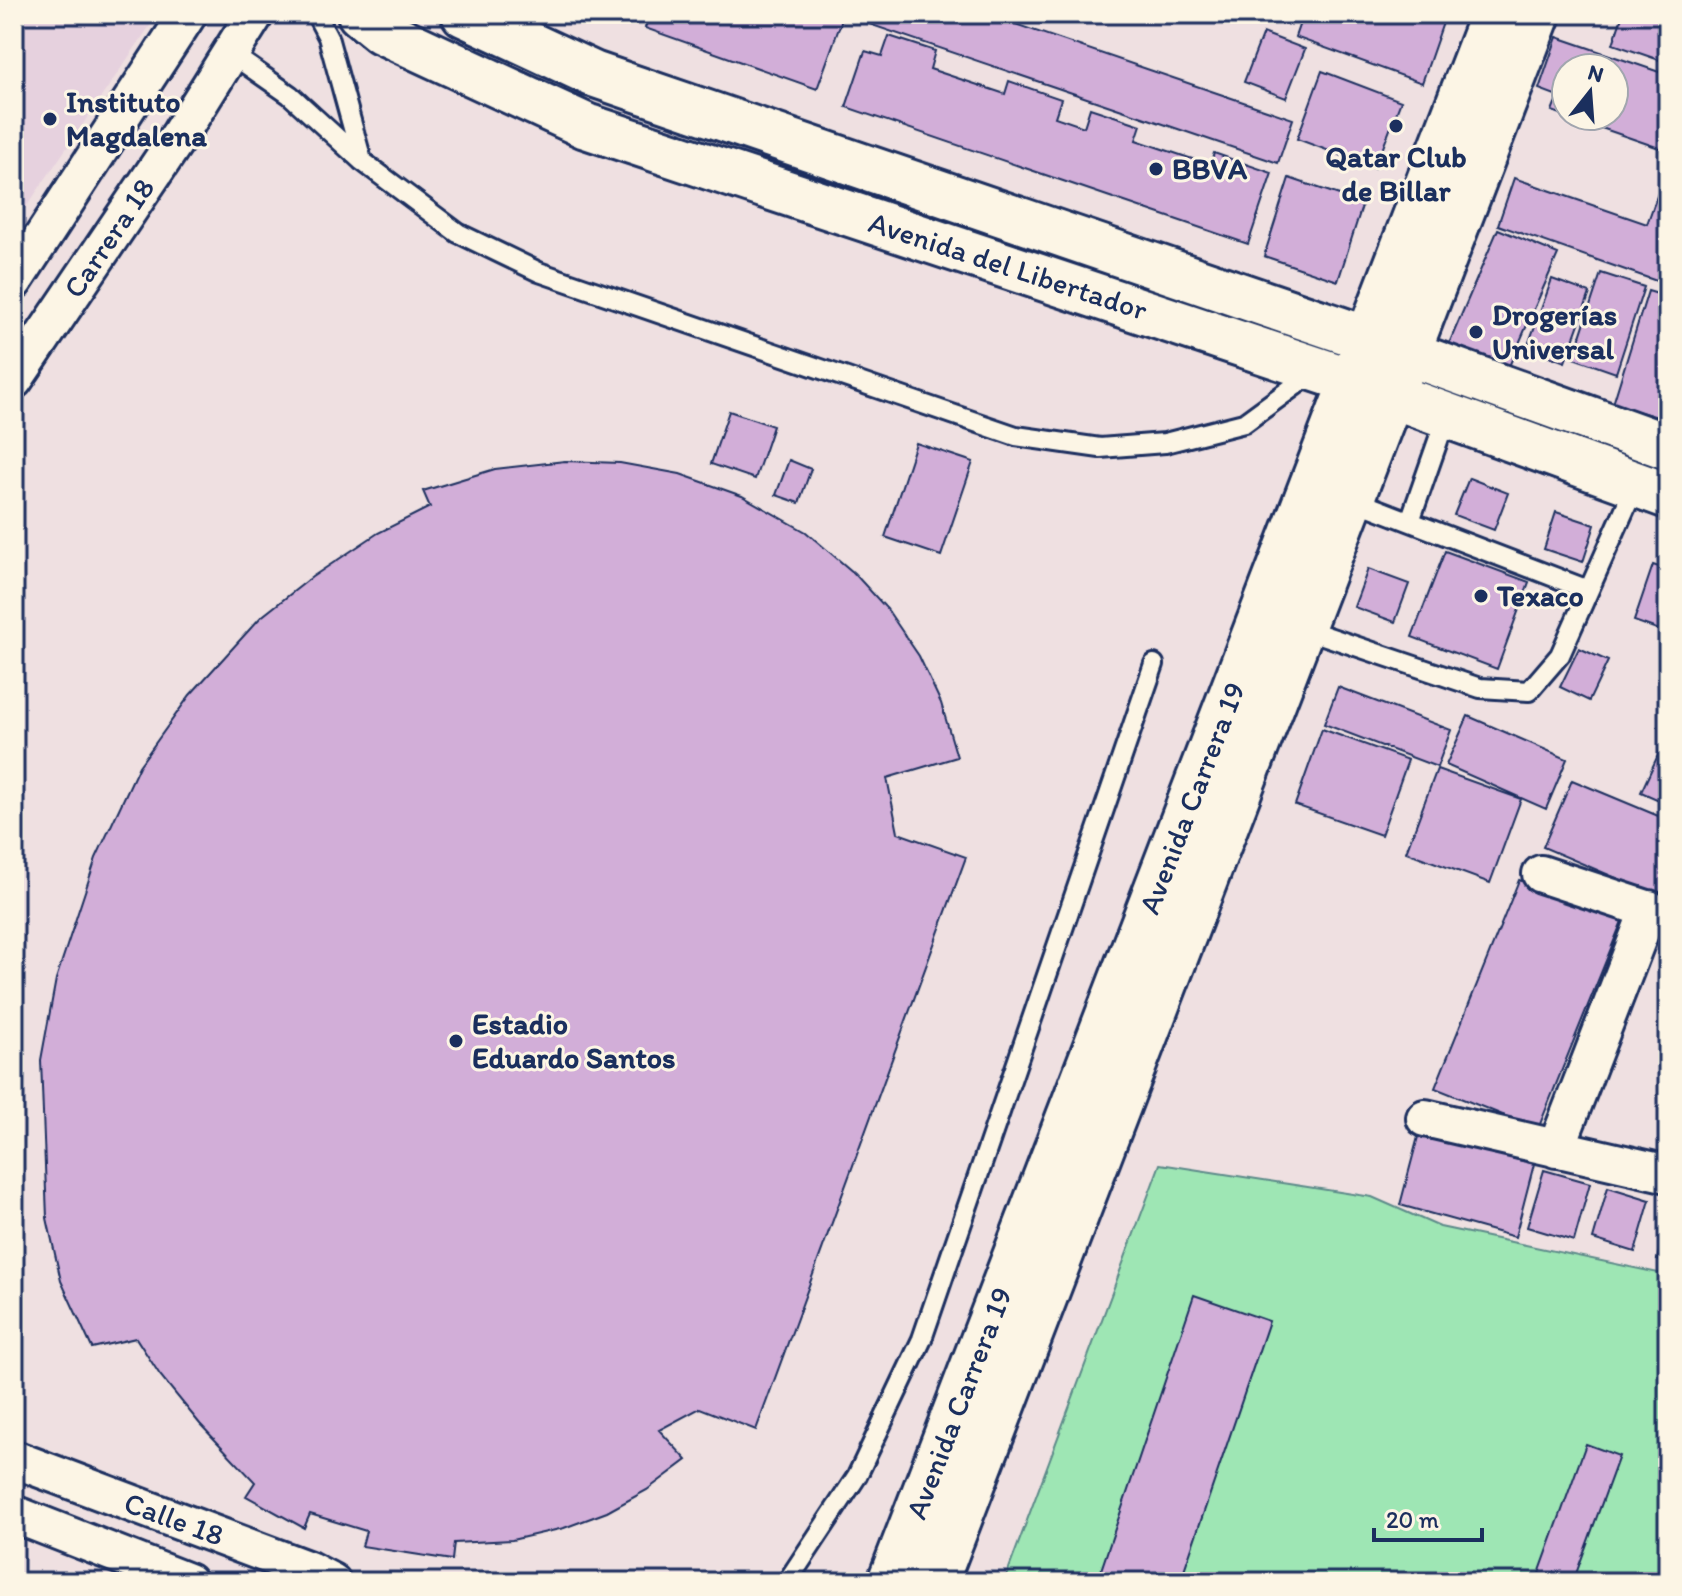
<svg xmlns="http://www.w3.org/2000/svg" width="1682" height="1596" font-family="Itim,sans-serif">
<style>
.built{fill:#e6d1de}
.green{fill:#9ee6b4;stroke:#5c8a89;stroke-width:2}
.building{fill:#d2aed8;stroke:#1b2f5e;stroke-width:2;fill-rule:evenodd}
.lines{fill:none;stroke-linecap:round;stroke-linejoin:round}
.lane-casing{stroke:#1b2f5e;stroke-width:24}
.street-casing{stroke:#1b2f5e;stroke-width:42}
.secondary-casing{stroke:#1b2f5e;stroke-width:50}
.lane{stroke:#fcf5e5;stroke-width:18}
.street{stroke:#fcf5e5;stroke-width:36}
.secondary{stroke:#fcf5e5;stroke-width:44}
.poi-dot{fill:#1b2f5e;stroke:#fcf5e5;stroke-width:3}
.labels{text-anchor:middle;stroke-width:6;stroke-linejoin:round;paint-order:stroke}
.poi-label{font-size:30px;font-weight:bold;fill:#1b2f5e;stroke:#fcf5e5;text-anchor:start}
.street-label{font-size:30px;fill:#1b2f5e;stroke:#fcf5e5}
</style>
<rect width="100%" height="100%" fill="#efe0e1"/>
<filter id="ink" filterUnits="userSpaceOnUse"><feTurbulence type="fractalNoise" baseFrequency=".0125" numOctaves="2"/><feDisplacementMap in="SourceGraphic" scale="16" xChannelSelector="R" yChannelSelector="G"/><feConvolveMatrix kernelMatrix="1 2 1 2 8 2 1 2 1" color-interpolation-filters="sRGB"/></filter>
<g filter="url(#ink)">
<!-- built -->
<path class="built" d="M14,14H158L14,225Z"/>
<!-- green -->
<path class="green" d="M1160,1164L1372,1197L1440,1227L1668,1275V1582H1004Z"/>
<!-- building -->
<path class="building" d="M650,14H844L817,89L645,28Z
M873,14H986L1293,119L1278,163L869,24Z
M1303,14H1446L1422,83L1295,37Z
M1623,14H1668V63L1613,44Z
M1263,33L1305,49L1286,98L1244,82Z
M889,36L935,51L930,69L1005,94L1009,81L1061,99L1055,117L1084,127L1090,108L1141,125L1136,140L1210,165L1214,153L1272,173L1248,244L846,107L865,51L882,56Z
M1557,37L1668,75V151L1552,111L1558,96L1539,89ZM1566,68H1614V116H1566Z
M1322,71L1401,101L1375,168L1297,139Z
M1668,165V285L1498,225L1514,178L1647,224Z
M1289,178L1363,203L1338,281L1264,256Z
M1498,229L1558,254L1507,371L1448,346Z
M1601,273L1644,287L1616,373L1573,358Z
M1552,279L1590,293L1565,362L1527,348Z
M1648,291L1668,297V420L1613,404Z
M729,411L773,426L755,479L711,464Z
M916,443L973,462L941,556L885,537Z
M789,460L811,469L799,503L776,495Z
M565,461L620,463L680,474L742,496L806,532L854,573L887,609L919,656L941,703L957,757L887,778L898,833L966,857L756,1430L700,1408L659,1430L687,1460L647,1490L607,1512L564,1528L512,1540L454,1543L452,1560L362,1546L366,1531L310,1514L304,1528L246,1496L255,1482L200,1424L160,1375L136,1338L92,1348L61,1281L47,1218L41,1060L56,979L96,858L139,766L190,695L260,618L312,577L378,533L430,507L423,491L495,469Z
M1469,478L1508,493L1494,530L1454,515Z
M1556,512L1595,525L1583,562L1544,549Z
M1445,551L1529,582L1497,669L1412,637Z
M1653,565L1668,570V633L1634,621Z
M1368,569L1409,584L1395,622L1354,607Z
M1579,648L1608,661L1589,701L1560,687Z
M1338,687L1451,730L1437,767L1324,724Z
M1468,716L1567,759L1546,809L1446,765Z
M1322,729L1408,760L1381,835L1295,805Z
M1665,740L1668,742V804L1641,792Z
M1437,769L1521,799L1490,883L1406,852Z
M1572,780L1668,820V900L1543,847Z
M1519,880L1622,921L1538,1129L1435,1088Z
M1419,1133L1534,1164L1515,1237L1400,1205Z
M1544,1170L1590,1183L1574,1241L1527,1227Z
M1608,1187L1650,1200L1635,1252L1593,1239Z
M1668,1216V1263L1657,1260Z
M1194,1295L1269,1321L1180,1582H1097Z
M1586,1444L1619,1456L1573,1582H1536Z"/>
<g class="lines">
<defs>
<path id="lane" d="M316,14L328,37L362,161
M230,53L290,95L362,161L458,233L539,272L1016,436L1100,448L1165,443L1244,423L1315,371
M1351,499L1588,590
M1410,521L1447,415
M1302,628L1480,688L1529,691L1560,655L1636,484
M787,1582L857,1476L922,1339L1154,664"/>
<path id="street" d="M14,281L188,14
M14,380L180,134L255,14
M1541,874L1668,916
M1425,1118L1668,1174
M1556,1149L1649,909
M14,1459L309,1570L332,1582
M14,1514L188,1582"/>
<path id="secondary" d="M360,14L381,31L586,126L1352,381L1668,496
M464,14L593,74L1368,339L1668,447
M890,1582L1493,14
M935,1582L1538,14"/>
</defs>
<!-- lane casing -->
<use href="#lane" class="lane-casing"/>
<!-- street casing -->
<use href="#street" class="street-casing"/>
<!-- secondary casing -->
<use href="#secondary" class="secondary-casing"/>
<!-- lane -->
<use href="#lane" class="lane"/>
<!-- street -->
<use href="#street" class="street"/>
<!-- secondary -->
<use href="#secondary" class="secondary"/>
</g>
</g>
<!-- markers -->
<g class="poi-dot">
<circle cx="50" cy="119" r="8"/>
<circle cx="1396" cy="126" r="8"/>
<circle cx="1156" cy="169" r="8"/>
<circle cx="1476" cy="332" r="8"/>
<circle cx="1481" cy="596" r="8"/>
<circle cx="456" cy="1041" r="8"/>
</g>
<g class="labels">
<!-- poi labels -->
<g class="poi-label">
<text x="66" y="112">Instituto<tspan x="66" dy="34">Magdalena</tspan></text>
<text x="1396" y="167" text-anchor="middle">Qatar Club<tspan x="1396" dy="34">de Billar</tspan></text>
<text x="1172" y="179">BBVA</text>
<text x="1492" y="325">Drogerías<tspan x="1492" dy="34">Universal</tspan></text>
<text x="1497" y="606">Texaco</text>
<text x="472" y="1034">Estadio<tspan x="472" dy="34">Eduardo Santos</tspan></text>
</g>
<!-- street labels -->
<g class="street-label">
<text transform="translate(109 238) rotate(-56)" y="10">Carrera 18</text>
<text transform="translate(1008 266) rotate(18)" y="10">Avenida del Libertador</text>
<text transform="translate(1192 798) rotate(-69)" y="10">Avenida Carrera 19</text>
<text transform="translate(959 1403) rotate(-69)" y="10">Avenida Carrera 19</text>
<text transform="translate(174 1519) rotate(20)" y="10">Calle 18</text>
</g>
</g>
<!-- margin -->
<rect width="1682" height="1596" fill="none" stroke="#fcf5e5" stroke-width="48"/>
<rect x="24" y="24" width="1634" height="1548" fill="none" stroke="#1b2f5e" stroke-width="3" filter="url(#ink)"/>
<!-- north arrow -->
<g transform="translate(1590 92) rotate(17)"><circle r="38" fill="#fcf5e5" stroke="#a2a6af" stroke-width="2"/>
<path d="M0-6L14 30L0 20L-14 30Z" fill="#1b2f5e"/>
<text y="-12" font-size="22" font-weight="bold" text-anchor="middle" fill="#1b2f5e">N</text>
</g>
<!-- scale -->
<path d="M1374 1528v12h108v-12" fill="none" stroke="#1b2f5e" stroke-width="4"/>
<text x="1386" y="1528" font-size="24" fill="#1b2f5e" stroke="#fcf5e5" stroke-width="6" paint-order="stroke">20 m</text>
</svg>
